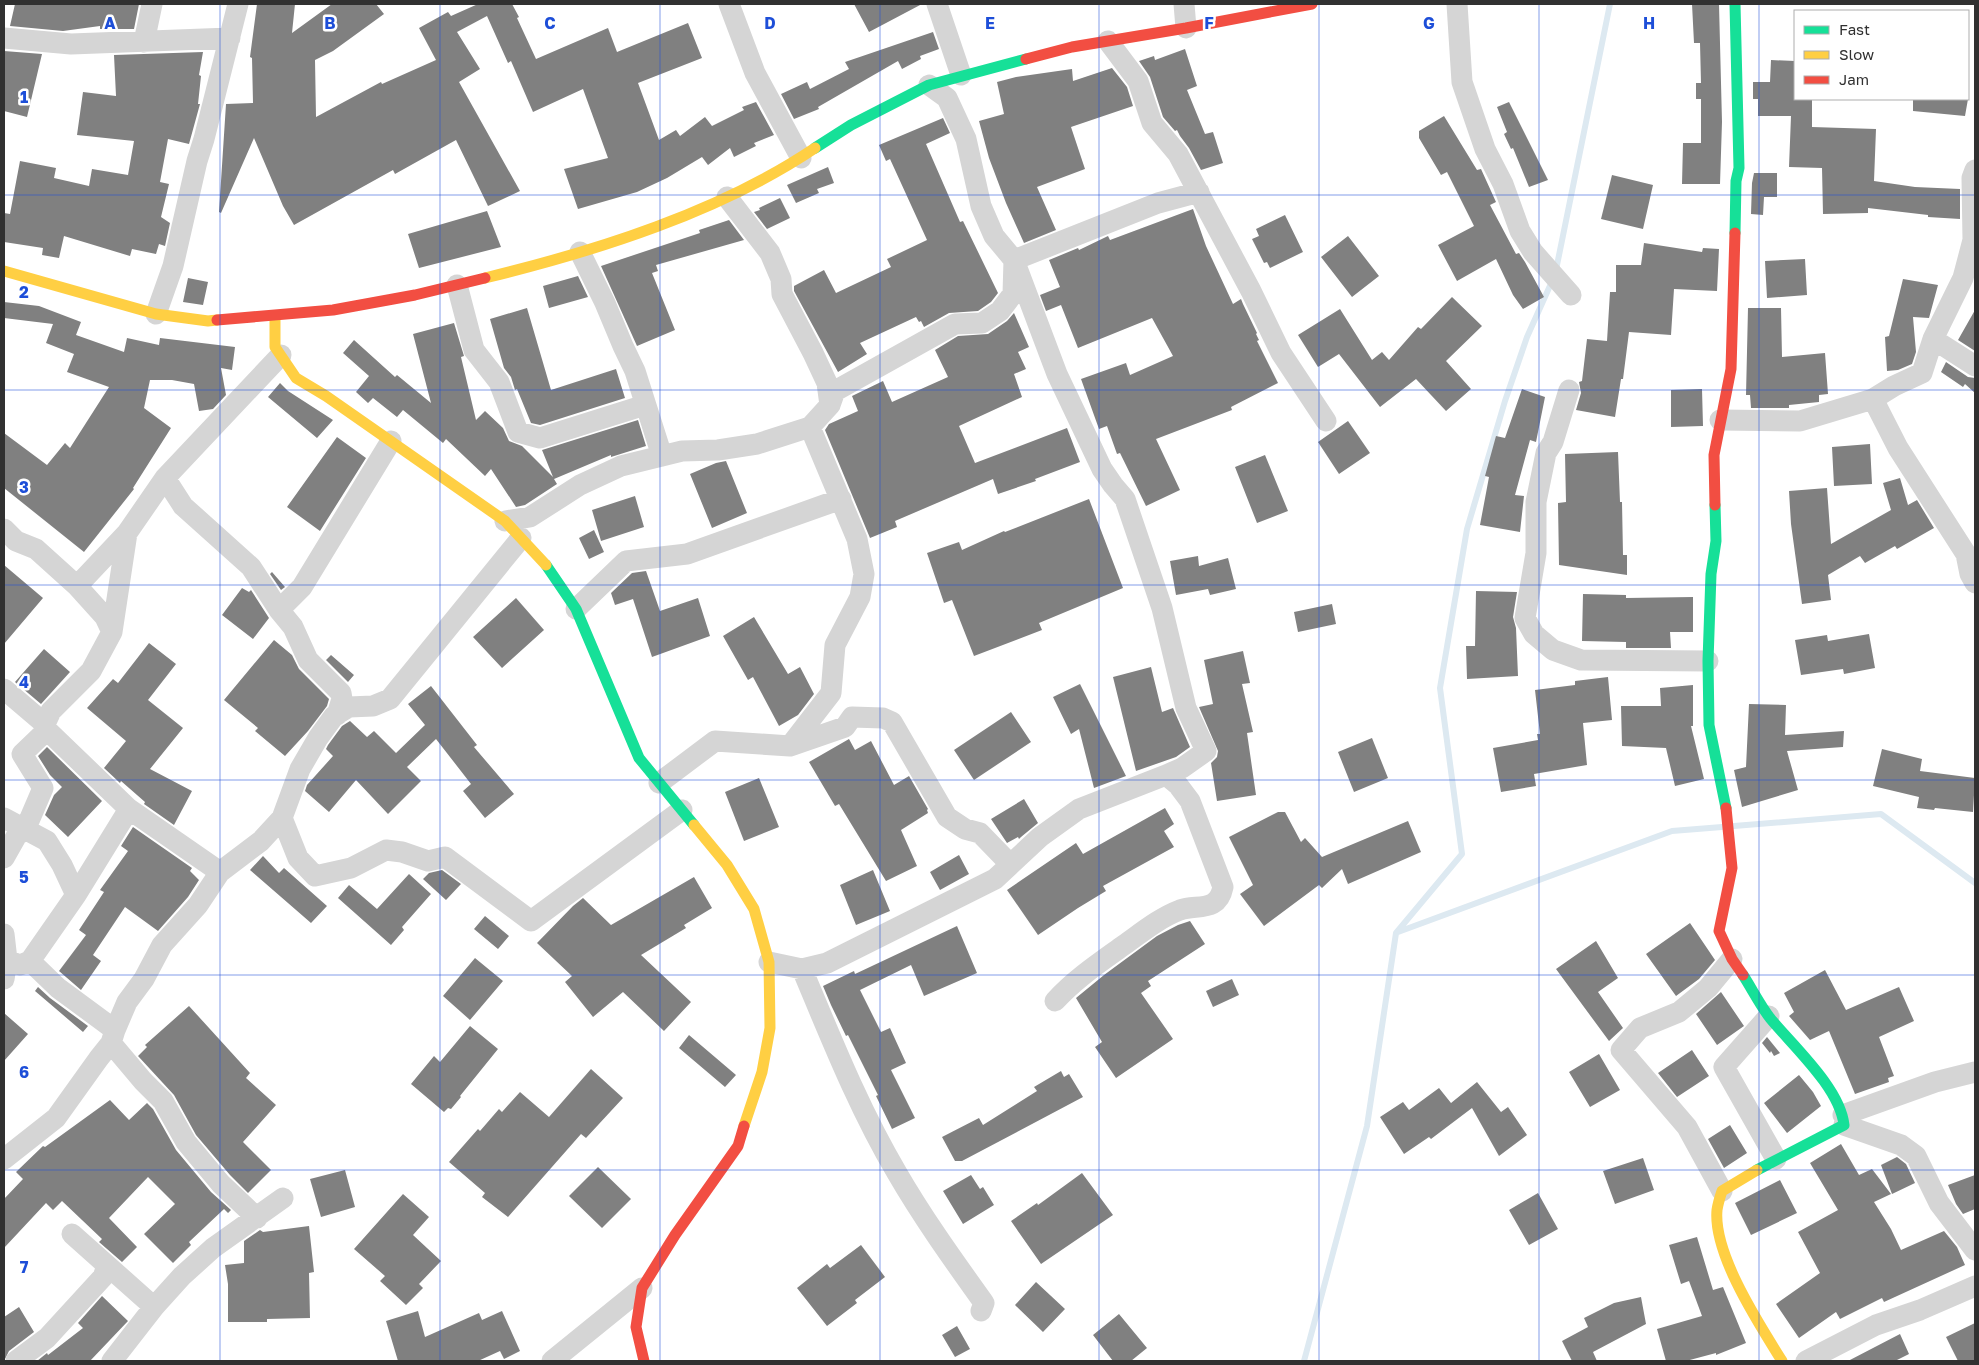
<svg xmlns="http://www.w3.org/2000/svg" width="1979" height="1365" font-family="'Golos Text',sans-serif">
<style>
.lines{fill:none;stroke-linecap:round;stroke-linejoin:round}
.stream{stroke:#dde9f1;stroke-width:6}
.building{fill:#808080}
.street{stroke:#d5d5d5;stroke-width:21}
.fast{stroke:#16e098;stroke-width:11}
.slow{stroke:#ffcf43;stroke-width:11}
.jam{stroke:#f24e42;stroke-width:11}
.grid{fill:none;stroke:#1d4ed8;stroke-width:1;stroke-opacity:0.55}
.grid-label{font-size:16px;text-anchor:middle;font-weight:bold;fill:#1d4ed8;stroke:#fff;stroke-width:5;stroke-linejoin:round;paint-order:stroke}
</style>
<rect width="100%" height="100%" fill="#fff"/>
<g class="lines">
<!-- stream -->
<path class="stream" d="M1556,270L1610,4
M1734,826L1881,814L1975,883
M1398,932L1672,831L1722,827
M1304,1361L1367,1126L1396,933L1462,854L1440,688L1467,529L1505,401L1527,337L1553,279"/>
</g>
<!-- building -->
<path class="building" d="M15,4H139L134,29H100V26L63,31L10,26Z
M257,4H295L292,33L332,4H376L384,14L333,51L315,60L316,117L381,82L382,84L436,60L419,28L448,12L451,16L478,4H512L519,17L517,18L536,59L608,28L617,52L688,23L702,58L638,83L659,140L676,130L680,136L705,117L712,126L744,110L742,107L756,102L774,135L754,143L756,146L734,157L730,148L708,165L702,157L667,178L637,192L578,209L564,169L608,158L583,89L533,112L511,61L508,63L487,16L457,32L480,69L459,82L520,191L488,206L456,140L395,174L393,170L294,225L283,206L254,138L221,213L219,212L226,104L253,103L252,58L250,57Z
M854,4H922L869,32Z
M1692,4H1719L1722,122L1720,184H1682L1683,143H1701V99H1696V83H1701L1700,43H1694Z
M933,32L939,49L920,56L921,59L902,69L898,61L818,107L819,109L794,119L781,94L807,82L810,89L849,69L845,62Z
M1185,49L1197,86L1187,90L1205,134L1213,132L1223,163L1201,170L1189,148L1180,136L1177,130L1175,131L1163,117L1150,77L1139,61L1154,56L1155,60Z
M4,51L42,54L27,117L4,111Z
M203,52L199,75L201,76L198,104H200L189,144L168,139L160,182L169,184L161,217L170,223L165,246L159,244L156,254L132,249L130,256L64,236L59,258L42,255L43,248L4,242V213L10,214L20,161L56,168L54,178L89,186L92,169L128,175L134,141L77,135L83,92L116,96L114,55Z
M1771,60L1795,61V99H1812V127L1876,129L1874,181L1915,187L1960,189V219L1928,217V215L1868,208V213L1823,214L1822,168L1789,167L1791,116H1758V99H1753V82H1770Z
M1112,68L1127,87L1133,106L1071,127L1085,169L1037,187L1056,230L1024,243L1006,203L989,158L979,121L1004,114L997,82L1016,77L1072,69L1073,81Z
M1913,99H1968L1965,116L1913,111Z
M1509,102L1548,180L1529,187L1513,148L1511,149L1504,134L1507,132L1497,107Z
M1444,116L1477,170L1481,169L1496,202L1490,205L1516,254L1519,253L1525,262L1544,297L1523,309L1513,295L1496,259L1457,281L1438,245L1474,226L1447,172L1441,175L1419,138V131Z
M943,118L950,133L926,144L960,222L963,221L998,293L991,302L978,311L949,313L924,327L921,321L919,322L916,317L860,343L867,354L838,372L794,291V286L824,270L836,293L891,267L887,259L927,240L890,159L886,161L879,145Z
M828,167L834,183L817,189L819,193L796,203L787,185Z
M1754,173H1777V197H1764L1763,215L1751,214L1752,183Z
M1612,175L1653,185L1643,229L1601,219Z
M780,198L790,218L767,229L754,212L760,210L759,208Z
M1193,209L1206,246L1233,304L1241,299L1243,304L1257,333L1256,334L1259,340L1257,341L1278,383L1231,407L1232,410L1156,439L1180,490L1146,506L1120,453L1117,454L1107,426L1099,429L1081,379L1126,363L1130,375L1173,356L1152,318L1078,348L1061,305L1046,311L1040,295L1060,287L1049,260L1078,248L1079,250L1108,236L1110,240Z
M487,211L501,247L419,268L408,234Z
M1285,215L1303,252L1270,268L1267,262L1264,263L1252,239L1259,236L1256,229Z
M729,220L744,240L656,265L658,271L652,273L675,330L637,346L601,266L700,233L699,230Z
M1348,236L1379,276L1352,297L1321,257Z
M1644,243L1702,252L1703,248L1719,249L1717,291L1674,289L1671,335L1629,332L1623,379H1621L1615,417L1576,410L1581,393L1579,382L1582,381L1587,339L1607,341L1610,292H1616V265H1641Z
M1805,259L1807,295L1767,298L1765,261Z
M578,276L588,297L549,308L543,286Z
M188,278L208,282L203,305L183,302Z
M1903,279L1938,285L1929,318L1913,317L1916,352L1912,364L1898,370L1887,371L1885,337L1889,336Z
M1452,297L1482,326L1446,361L1471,389L1446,411L1416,379L1380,407L1339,354L1318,367L1298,335L1340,309L1372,360L1382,352L1389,360L1418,327L1421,329Z
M4,302L39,306L81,322L76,335L124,352L127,338L159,345L160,338L235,347L232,370L221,368L226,395L213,409L199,411L194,384L172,380H150L144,408L171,428L133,488L134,489L84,552L4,488V433L47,465L65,443L70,448L109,387L67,372L74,354L46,343L53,324L4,318Z
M527,308L551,390L616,369L625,398L540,425L531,423L517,389L515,390L511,377L504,368L490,319Z
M1748,308H1781L1782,357L1825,353L1828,394L1819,395V402L1789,405V408H1751L1750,395H1746Z
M1975,310V351L1958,340Z
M1014,313L1029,347L1018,352L1026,369L1014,374L1022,397L959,426L975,463L1067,428L1080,462L1035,479L1036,481L998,494L993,479L895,521L897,527L870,538L825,430L829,424L858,411L852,396L883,381L892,402L948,377L935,350L958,336L988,334L1007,321Z
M454,323L464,356L461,357L476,420L485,411L503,428L509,441L522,446L553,477L542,450L638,420L646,446L611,457V455L554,479L557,484L525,505L516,507L491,469L485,476L446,439L443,443L403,410L397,417L373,398L368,403L356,392L369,376L343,353L354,340L395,377L397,375L431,403L413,334Z
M1946,362L1968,377L1975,378V393L1965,384L1963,387L1941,372Z
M280,383L288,391L333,420L317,438L268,397Z
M1522,389L1545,397L1536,442L1530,440L1515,495L1524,496L1520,532L1480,525L1489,477L1485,476L1496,436L1505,438Z
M1702,389L1703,426L1671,427V390Z
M1348,421L1370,453L1339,474L1318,442Z
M337,437L366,458L320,531L287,507Z
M1870,444L1872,484L1834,486L1832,447Z
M1618,452L1620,502H1622L1623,555H1627V575L1559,565L1558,503L1566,502L1565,454Z
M1265,455L1288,511L1257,523L1235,467Z
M726,461L747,513L712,528L690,474L716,463Z
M1900,478L1908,505L1917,500L1934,528L1897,549L1895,546L1865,563L1860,556L1828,575L1831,600L1802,604L1791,524L1789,491L1827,488L1831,544L1891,510L1883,483Z
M635,496L644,527L601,541L592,510Z
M1089,499L1123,588L1039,623L1042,630L974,656L952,600L944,603L927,553L959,542L962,550L1004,531L1005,532Z
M594,530L604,552L589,559L579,538Z
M1198,556L1199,566L1228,558L1236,589L1210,595L1208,589L1176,595L1170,561Z
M4,565L43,598L4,644Z
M646,571L660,611L698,598L710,636L652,657L633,599L615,605L611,593L632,573Z
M272,572L285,587L281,590L270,574Z
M242,588L249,592L251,590L269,618L253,639L222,615Z
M1476,591L1517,592L1513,617L1516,628L1518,676L1467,679L1466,646H1475Z
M1583,594L1626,595V598L1693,597V632H1670L1671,648H1626V642L1582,641Z
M516,598L544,630L502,668L473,637Z
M1332,604L1336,624L1298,632L1294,612Z
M754,617L788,674L800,667L814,694L798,715L779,726L753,677L748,680L723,636Z
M1869,634L1875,668L1844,674L1843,669L1801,675L1795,640L1827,635L1828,641Z
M274,640L292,655L299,669L329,699L327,706L308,731L285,756L255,731L258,728L224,700Z
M149,643L176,664L148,700L183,728L150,769L192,791L174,825L144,804L145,802L121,781L120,783L104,768L126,741L87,708L113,679L118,683Z
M44,649L70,672L41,704L15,682Z
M1243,651L1250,683L1242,684L1253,732L1247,733L1256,795L1217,801L1211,763L1217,757L1218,751L1199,707L1213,704L1204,660Z
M331,655L354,675L348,682L326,660Z
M1151,667L1162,712L1173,708L1190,747L1176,757L1136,771L1113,677Z
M1608,677L1612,720L1583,723L1587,765L1534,774L1536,786L1501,792L1493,748L1538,740L1537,734H1540L1535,690L1575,685V681Z
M1080,684L1126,776L1094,788L1079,729L1071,734L1053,697Z
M1693,685V726H1691L1704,779L1675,786L1666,748L1622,746L1621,706H1661L1660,688Z
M431,686L477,745L474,747L514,794L485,818L463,791L471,784L436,739L407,767L421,781L388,814L356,780L329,812L305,791L307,785L333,756L326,749L328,745L342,726L350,721L367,737L374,731L396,753L425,725L408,704Z
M1749,704L1786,705L1785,735L1844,731L1843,747L1787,751L1798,790L1742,807L1734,770L1746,767Z
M1011,712L1031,742L974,780L954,750Z
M1372,738L1388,778L1354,792L1338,752Z
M849,739L855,750L871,741L894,785L909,776L928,809L927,810L928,813L901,830L917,866L886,881L839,804L835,806L809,762Z
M47,747L102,801L68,837L45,815L54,795L62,787L50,775L38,756Z
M1882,749L1922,759L1920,771L1975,778L1973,812L1935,808L1934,810L1917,808L1919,797L1873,786Z
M759,778L779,827L744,841L725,792Z
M1024,799L1038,823L1021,837L1019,839L1018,837L1007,843L991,819Z
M1165,808L1174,824L1164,831L1174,847L1103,886L1106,891L1078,908L1038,935L1007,890L1076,843L1083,854Z
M1278,812H1285L1301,842L1305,838L1322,857L1408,821L1421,852L1348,884L1342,869L1322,888L1319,885L1264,926L1240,894L1253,885L1229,837Z
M133,827L192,868L190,871L199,880L188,897L158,931L125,907L93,955L101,961L81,990L59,971L86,935L79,930L104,892L100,890L128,851L121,846Z
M959,855L969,874L940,890L930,872Z
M263,856L279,873L284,868L327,906L311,923L250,870Z
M442,870L461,884L446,900L423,879L429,873Z
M873,870L890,911L856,925L840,885Z
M409,874L431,894L402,927L404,930L391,945L338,898L349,885L377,909Z
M694,877L712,908L684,925L686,928L641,955L691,1002L664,1031L623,992L593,1017L565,982L572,976L537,943L573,906L583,898L611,925Z
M485,916L509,936L498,949L474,929Z
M1190,921L1205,944L1148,981L1151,986L1141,993L1173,1039L1116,1078L1095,1047L1102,1042L1076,998L1104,975L1157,936L1178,925Z
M1690,923L1715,960L1699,979L1676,996L1646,954Z
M957,926L977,973L924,996L911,965L860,990L881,1032L890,1028L906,1063L891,1070L915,1118L892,1129L876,1096L878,1095L848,1035L846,1036L831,1005L823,986L854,971L855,974Z
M1596,941L1618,978L1598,992L1623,1028L1609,1041L1556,969Z
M475,958L503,981L470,1020L443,996Z
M1825,970L1846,1010L1899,987L1914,1021L1879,1037L1894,1076L1888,1078L1889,1082L1855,1094L1829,1031L1810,1040L1789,1016L1794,1012L1784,993Z
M1232,979L1239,995L1213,1007L1206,991Z
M38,987L50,998L88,1026L83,1032L35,991Z
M1721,992L1744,1026L1717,1045L1696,1014Z
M189,1006L250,1073L246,1078L276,1105L243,1142L271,1170L248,1193L230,1175L196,1135L174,1095L138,1056L147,1047L145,1045Z
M4,1013L28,1034L4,1061Z
M470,1026L498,1049L460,1096L461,1097L451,1109L448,1108L444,1112L411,1084L434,1056L440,1062Z
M689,1035L736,1075L725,1087L679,1048Z
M1767,1037L1780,1053L1774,1056L1771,1051L1770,1053L1762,1043Z
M1692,1050L1709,1076L1677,1097L1658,1073Z
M1599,1054L1620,1090L1590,1107L1569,1072Z
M591,1069L623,1098L586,1138L581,1134L508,1217L482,1197L485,1193L449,1162L478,1129L480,1131L499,1109L502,1112L520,1092L549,1117Z
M1061,1071L1064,1077L1069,1074L1083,1097L962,1161H955L942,1137L979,1118L983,1125L1037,1091L1034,1087Z
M1799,1075L1813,1092L1821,1106L1787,1133L1764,1103Z
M1477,1082L1501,1112L1508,1107L1527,1135L1499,1156L1472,1108L1431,1139L1429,1137L1404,1154L1380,1117L1403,1102L1409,1110L1439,1088L1451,1103Z
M110,1100L129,1120L147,1103L153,1109L176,1150L211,1192L231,1210L228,1213L224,1209L189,1242L191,1245L173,1263L144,1234L175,1204L148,1177L109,1218L137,1247L122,1262L99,1242L102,1239L62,1201L53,1210L46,1203L4,1248V1199L23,1179L16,1172L43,1146L45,1147Z
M1730,1125L1747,1153L1724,1168L1708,1139Z
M1841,1144L1859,1175L1872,1169L1891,1194L1874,1202L1891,1229L1901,1250L1944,1231L1957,1247L1965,1265L1884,1302L1882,1298L1840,1319L1836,1312L1799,1338L1776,1304L1820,1273L1798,1232L1838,1210L1810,1163Z
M1897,1157L1906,1164L1915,1183L1892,1194L1881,1165Z
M1643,1158L1654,1190L1615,1204L1603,1171Z
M598,1167L631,1199L602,1228L569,1196Z
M345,1170L355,1207L321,1217L310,1179Z
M1082,1173L1113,1215L1041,1264L1011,1221L1037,1203L1038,1205Z
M971,1175L980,1189L983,1187L994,1205L963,1224L943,1191Z
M1975,1175V1209L1963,1214L1956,1204L1948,1185Z
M1780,1180L1797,1213L1751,1235L1735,1203Z
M1538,1193L1558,1229L1529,1245L1509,1210Z
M403,1194L429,1217L413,1235L441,1261L419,1284L423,1288L406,1305L380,1281L385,1276L354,1249Z
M309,1226L314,1272L309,1273L310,1318L267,1319V1322H228V1284L225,1265L244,1263V1241L260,1230L263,1232Z
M1697,1237L1713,1290L1723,1287L1746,1343L1716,1355V1353L1686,1361H1666L1657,1329L1702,1316L1689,1281L1681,1284L1669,1245Z
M861,1245L885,1277L855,1300L857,1303L827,1326L797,1288L827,1264L830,1268Z
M1036,1282L1065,1309L1043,1332L1015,1305Z
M102,1296L128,1321L90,1361H37L47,1353L48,1355L83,1328L78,1323Z
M1641,1297L1646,1324L1593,1352L1597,1361H1572L1562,1341L1588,1327L1584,1318L1614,1303Z
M19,1307L34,1332L9,1351L4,1361V1317Z
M418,1311L425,1337L479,1313L482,1320L502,1311L520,1351L504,1359L500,1351L478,1361H398L386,1321Z
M1119,1314L1147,1348L1131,1361H1113L1093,1335Z
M1975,1323V1361H1958L1946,1337Z
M957,1326L970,1349L955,1357L942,1335Z
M1900,1334L1909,1354L1895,1361H1848Z"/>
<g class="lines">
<!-- street -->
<path class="street" d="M729,4L755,73L801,158
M937,4L961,75
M1184,4L1186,28
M1457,4L1462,82L1485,149L1503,184L1520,231L1533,252L1571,295
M4,38L71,44L230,38
M1108,41L1138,81L1152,123L1178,154L1251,291L1281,353L1326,421
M144,42L152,4
M929,85L947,98L966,139L981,206L994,236L1014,260L1057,374L1102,469L1113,485L1125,499L1162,608L1186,708L1206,751L1182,768L1166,775L1178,785L1190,801L1223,887C1218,913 1197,904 1180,910C1159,918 1141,933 1124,945C1099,963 1075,979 1055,1001
M727,197L770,253L781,279L782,294L813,353L827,383L830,405
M580,252L605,303L623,346L635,371L662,456
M457,285L474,350L499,382L518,432L540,438L645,405
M156,314L173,266L197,161L204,139L238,4
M1933,339L1975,366
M1569,390L1553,442L1546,453L1536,502V553L1525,618L1534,634L1553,650L1581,660L1708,661
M1873,399L1898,448L1966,554L1970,574L1975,583
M1720,420L1800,421L1873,399L1894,386L1922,373L1933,339L1963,278L1973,240L1972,178L1975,170
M165,478L183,506L251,567L279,610L293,627L308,660L341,693L342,699L337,715
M505,521L530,517L580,485L621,466L682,451L718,450L757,444L810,427L830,405L835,391L955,324L982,323L1000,311L1013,294L1014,260L1158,203L1199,192
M4,529L16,541L36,549L77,586L105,617L112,632
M77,586L127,533L165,478L281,355
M576,609L626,561L687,554L841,499
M279,610L302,587L391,441
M4,689L45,724
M47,730L129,809L220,872
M790,746L831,693L835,645L860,597L864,574L857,539L810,427
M659,783L715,741L790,746L845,727L852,717L883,718L892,722L947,817L965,829L980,833L1010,864
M4,818L47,841L62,865L76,895
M282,818L298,858L315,876L351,868L386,850L402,852L428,861L445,857L531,921L682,810
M4,858L17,835L25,830L43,788L22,754L47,730L45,724L51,711L91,671L112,632L127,533
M4,934L7,960L4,979
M7,960L20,965L30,961L76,895L129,809
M30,961L58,988L115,1030
M769,962L802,969L827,963L995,879L1040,837L1079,809L1166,775
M802,969C831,1038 859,1109 897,1173C923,1218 954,1261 984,1303L981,1311
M1769,1016L1724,1067L1776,1159
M111,1043L143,1081L163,1101L186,1142L221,1184L257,1218
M1843,1115L1935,1082L1975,1072
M1844,1125L1901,1145L1916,1156L1939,1203L1975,1250
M4,1159L56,1118L99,1058L111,1043L115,1030L127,1002L144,979L162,945L198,905L220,872L261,841L282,818L300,769L318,738L334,716L349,707L373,706L390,699L521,538
M1722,1191L1687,1127L1621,1050L1640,1028L1679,1012L1708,988L1732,959
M72,1234L154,1307
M16,1361L47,1338L103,1277L107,1266
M112,1361L154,1307L182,1276L213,1248L283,1198
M552,1361L642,1288
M1806,1361L1876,1325L1920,1310L1975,1286"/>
<!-- fast -->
<path class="fast" d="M815,148L851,125L929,85L1026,59
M1735,233L1736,181L1739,168L1735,4
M1715,505L1716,541L1711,574L1708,661L1709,725L1726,808
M546,565L576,609L639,758L694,825
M1743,975C1752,989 1760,1005 1770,1018C1793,1046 1840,1088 1844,1125L1757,1170"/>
<!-- slow -->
<path class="slow" d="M4,271L156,314L208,321L217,320
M485,278C596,251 720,212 815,148
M275,316V347L296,378L326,396L505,521L546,565
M694,825L727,865L754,909L769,962L770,1028L762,1072L744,1126
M1757,1170L1722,1191C1720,1197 1718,1203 1717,1210C1713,1254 1759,1324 1782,1361"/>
<!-- jam -->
<path class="jam" d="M1026,59L1072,47L1186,28L1312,4
M217,320L333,310L415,295L485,278
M1715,505L1714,455L1731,369L1735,233
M1726,808L1732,868L1719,931L1732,959L1743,975
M644,1361L636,1327L642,1288L675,1235L738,1146L744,1126"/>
</g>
<!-- grid -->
<path class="grid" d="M220,4V1361M440,4V1361M660,4V1361M880,4V1361M1099,4V1361M1319,4V1361M1539,4V1361M1759,4V1361M4,195H1975M4,390H1975M4,585H1975M4,780H1975M4,975H1975M4,1170H1975"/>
<g class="grid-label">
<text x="110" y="29">A</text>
<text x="330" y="29">B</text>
<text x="550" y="29">C</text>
<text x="770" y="29">D</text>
<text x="990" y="29">E</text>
<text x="1209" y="29">F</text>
<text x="1429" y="29">G</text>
<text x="1649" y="29">H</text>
<text x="24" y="103">1</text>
<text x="24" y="298">2</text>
<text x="24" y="493">3</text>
<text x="24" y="688">4</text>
<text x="24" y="883">5</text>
<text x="24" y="1078">6</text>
<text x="24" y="1273">7</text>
</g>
<!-- border -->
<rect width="1979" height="1365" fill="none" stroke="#313131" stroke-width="10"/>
<!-- legend -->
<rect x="1794" y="10" width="175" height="90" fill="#ffffff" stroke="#adadad"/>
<rect x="1804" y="26" width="25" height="8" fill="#16e098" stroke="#adadad"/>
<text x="1839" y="35" font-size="15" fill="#313131">Fast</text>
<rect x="1804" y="51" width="25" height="8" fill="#ffcf43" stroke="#adadad"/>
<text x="1839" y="60" font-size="15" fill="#313131">Slow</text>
<rect x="1804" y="76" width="25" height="8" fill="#f24e42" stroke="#adadad"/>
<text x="1839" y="85" font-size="15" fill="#313131">Jam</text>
</svg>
